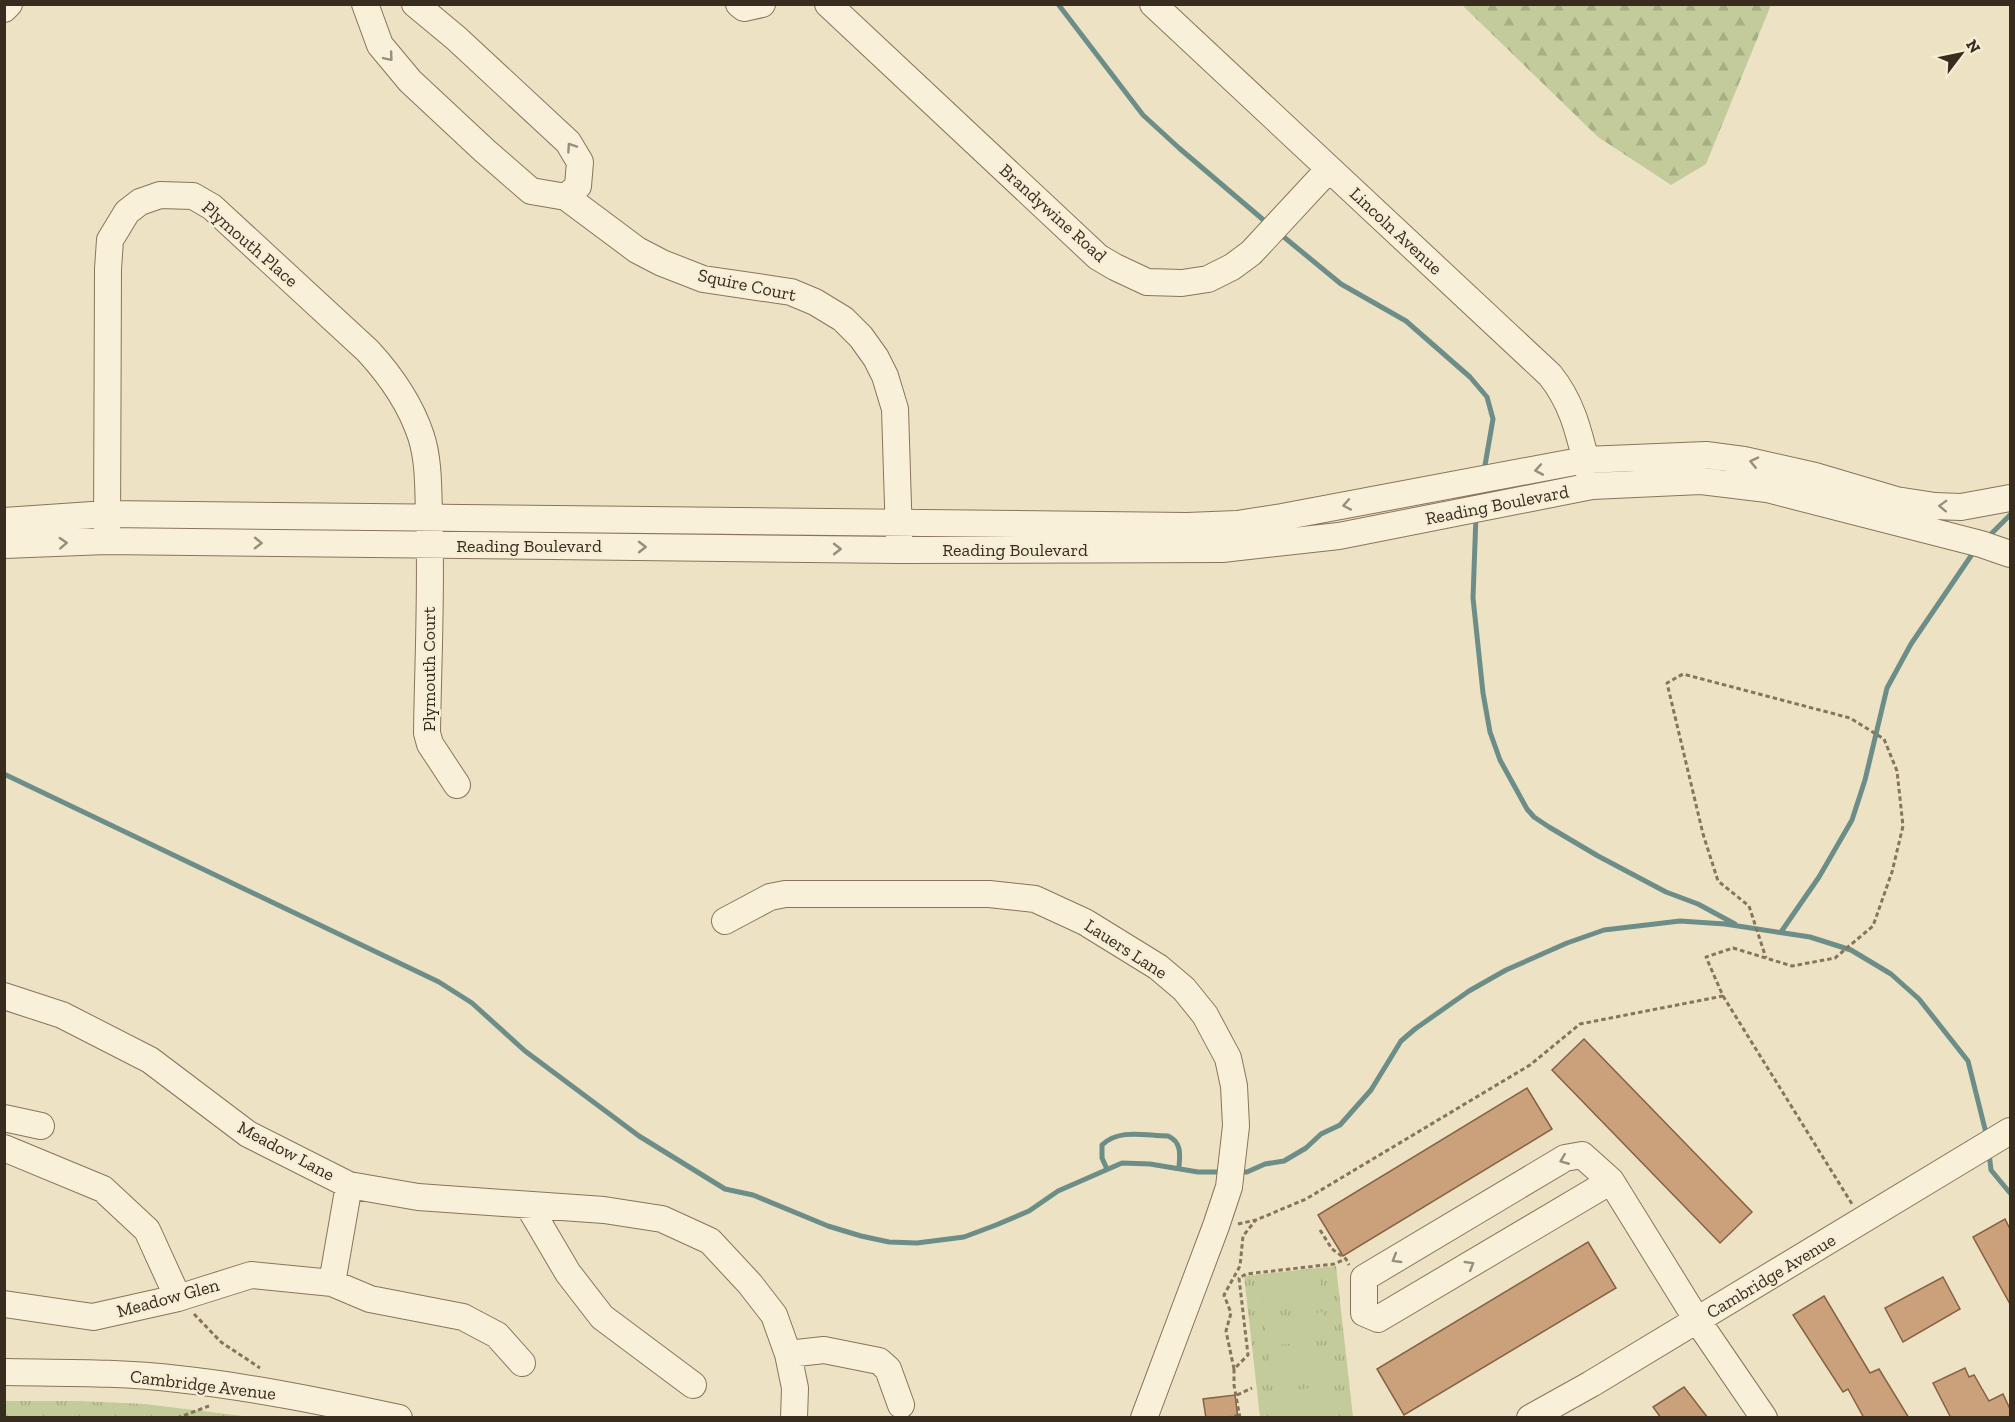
<svg xmlns="http://www.w3.org/2000/svg" width="2015" height="1422" font-family="'Zilla Slab',serif">
<style>
.forest{fill:url(#forest-firs)}
.park{fill:url(#park-tufts)}
.pitch{fill:#c2cb99}
.lines{fill:none;stroke-linecap:round;stroke-linejoin:round}
.stream{stroke:#6d8e88;stroke-width:5}
.building{fill:#caa17b;stroke:#866142;stroke-width:1.5}
.minor-casing{stroke:#87755b;stroke-width:28}
.path{stroke:#87755b;stroke-width:3;stroke-dasharray:4.5 3;stroke-linecap:butt}
.minor{stroke:#f8f0d8;stroke-width:26}
.oneway{stroke:#988e7c}
.labels{text-anchor:middle;stroke-width:4.5;stroke-linejoin:round;paint-order:stroke}
.street-label{font-size:18px;fill:#382c1f;stroke:#f5edd4}
</style>
<defs>
<pattern id="forest-firs" width="22" height="20" patternUnits="userSpaceOnUse" patternTransform="scale(1.5)"><rect width="22" height="20" fill="#c2cb99"/><path d="M5 1l3.5 6h-7zM16 11l3.5 6h-7z" fill="#a7ae83"/></pattern>
<pattern id="park-tufts" width="24" height="20" patternUnits="userSpaceOnUse" patternTransform="scale(1.5)"><rect width="24" height="20" fill="#c2cb99"/><path d="M3 7l-1-3M5 7V3M7 7l1-3M15 17l-1-3M17 17v-4M19 17l1-3" fill="none" stroke="#a7ae83"/></pattern>
</defs>
<rect width="100%" height="100%" fill="#ede3c4"/>
<!-- forest -->
<path class="forest" d="M1462,5H1771L1706,164L1671,185L1598,137Z"/>
<!-- park -->
<path class="park" d="M1336,1266L1353,1417H1260L1244,1276Z
M5,1401H80L145,1404L251,1417H5Z"/>
<!-- pitch -->
<path class="pitch" d="M1320,1275L1323,1303L1264,1310L1261,1282Z
M1324,1312L1327,1340L1268,1346L1265,1319Z
M1328,1349L1332,1376L1272,1383L1269,1355Z
M1332,1386L1336,1413L1299,1417H1276L1273,1392Z"/>
<g class="lines">
<!-- stream -->
<path class="stream" d="M1058,4L1143,115L1179,148L1267,223
M1279,233L1341,284L1406,321L1470,377L1487,397L1493,419L1484,471
M1476,515L1473,598L1483,693L1490,732L1500,760L1527,809L1534,817L1549,827L1598,856L1666,892L1698,904L1735,924
M1986,539L2010,515
M4,774L439,982L472,1003L525,1051L639,1136L725,1189L753,1195L828,1226L861,1236L889,1242L917,1243L964,1237L996,1225L1029,1211L1058,1191L1122,1163L1150,1164L1198,1172H1223
M1781,932L1819,877L1852,820L1865,780L1887,688L1911,644L1975,550
M1989,1153L1991,1170L2010,1193
M1107,1169L1102,1158V1145C1119,1128 1146,1136 1168,1136C1182,1142 1180,1155 1179,1167
M1238,1172H1247L1265,1164L1284,1161L1306,1148L1321,1134L1340,1125L1371,1090L1401,1041L1415,1029L1469,991L1506,970L1567,943L1604,930L1680,921L1725,924L1810,937L1851,950L1891,974L1919,999L1968,1061L1987,1137"/>
</g>
<!-- building -->
<path class="building" d="M1584,1039L1752,1212L1720,1243L1552,1070Z
M1527,1088L1552,1129L1343,1256L1318,1215Z
M2005,1219L2010,1229V1304L1973,1237Z
M1588,1242L1616,1288L1404,1415L1377,1369Z
M1943,1277L1960,1309L1903,1342L1885,1308Z
M1824,1296L1870,1373L1879,1369L1909,1418H1864L1848,1389L1843,1392L1793,1315Z
M1965,1368L1969,1377L1974,1375L1989,1401L2003,1394L2010,1409V1417L1951,1418L1933,1383Z
M1684,1387L1708,1418H1661L1653,1407Z
M1235,1395L1238,1418H1206L1203,1399Z"/>
<g class="lines">
<defs>
<path id="minor" d="M365,4L380,45L410,81L485,151L531,191L566,197L637,250L662,263L703,279L791,292L815,302L843,319L861,337L876,358L885,376L895,409L899,537
M415,4L456,38L568,142L580,162L578,186L566,197
M739,4L744,8L762,4
M828,4L1098,257L1115,267L1147,282L1182,283L1208,279L1232,267L1251,253L1329,169
M1153,4L1550,375C1575,406 1580,439 1590,477
M4,9L9,4
M4,521L107,514L1187,526L1237,524L1282,517L1585,460L1706,455L1744,460L1815,476L1896,500L1935,506L1961,507L2010,498
M107,531L108,269L110,240L127,212L140,202L160,195L193,196L212,207L368,351C391,376 410,403 421,436C429,461 428,487 429,513C432,586 428,660 427,733L430,744L457,785
M4,545L106,541L899,550L1222,549L1339,536L1592,486L1701,481L1767,489L1981,544L2010,554
M725,921L770,897L785,894H989L1035,899L1085,922L1158,967L1184,989L1205,1015L1228,1058L1234,1086L1236,1126L1229,1187L1216,1226L1144,1418
M4,996L62,1015L150,1060L248,1134L349,1185L418,1197L604,1210L662,1219L710,1241L750,1284L774,1315L788,1354L795,1388L794,1418
M4,1118L41,1126
M4,1148L103,1189L147,1230L178,1298
M1611,1181L1378,1319L1364,1313V1278L1565,1158L1582,1155L1611,1181L1697,1320L1764,1418
M528,1205L568,1273L602,1317L693,1385
M332,1283L349,1185
M4,1304L93,1317L178,1298L251,1275L332,1283L370,1299L463,1317L497,1335L522,1363
M788,1354L824,1350L879,1361L888,1369L901,1405
M4,1372C62,1373 121,1372 178,1379C252,1387 325,1402 399,1418
M1530,1418L1591,1384L2010,1131"/>
</defs>
<!-- minor casing -->
<use href="#minor" class="minor-casing"/>
<!-- path -->
<path class="path" d="M1723,996L1852,1204
M1238,1224L1256,1220L1306,1199L1530,1065L1580,1024L1723,996L1706,957L1733,948L1792,966L1835,958L1873,926L1892,872L1903,826L1897,771L1884,739L1850,718L1683,674L1667,683L1703,834L1718,881L1749,906L1766,958
M1320,1230L1332,1249L1346,1259L1349,1265
M194,1314L221,1342L260,1368
M1234,1369L1226,1331L1231,1313L1224,1295L1240,1266L1243,1236L1255,1221
M1237,1395L1252,1388
M177,1418L209,1406
M1227,1418L1240,1415
M1240,1418L1234,1385V1369L1248,1355L1239,1278L1246,1274L1334,1264L1346,1259"/>
<!-- minor -->
<use href="#minor" class="minor"/>
</g>
<!-- one-way arrows -->
<defs><path id="oneway-chevron" d="M-2-3.5L2.5 0L-2 3.5" fill="none" stroke-width="1.6" stroke-linecap="round" stroke-linejoin="round" transform="scale(1.5)"/></defs>
<g class="oneway">
<use href="#oneway-chevron" transform="translate(389 57) rotate(50)"/>
<use href="#oneway-chevron" transform="translate(571 147) rotate(-124)"/>
<use href="#oneway-chevron" transform="translate(1754 462) rotate(-167)"/>
<use href="#oneway-chevron" transform="translate(1539 470) rotate(170)"/>
<use href="#oneway-chevron" transform="translate(1347 505) rotate(169)"/>
<use href="#oneway-chevron" transform="translate(1943 506) rotate(-178)"/>
<use href="#oneway-chevron" transform="translate(63 543) rotate(-3)"/>
<use href="#oneway-chevron" transform="translate(258 543) rotate(1)"/>
<use href="#oneway-chevron" transform="translate(642 547)"/>
<use href="#oneway-chevron" transform="translate(837 549)"/>
<use href="#oneway-chevron" transform="translate(1564 1160) rotate(158)"/>
<use href="#oneway-chevron" transform="translate(1396 1259) rotate(149)"/>
<use href="#oneway-chevron" transform="translate(1470 1265) rotate(-31)"/>
</g>
<g class="labels">
<!-- street labels -->
<g class="street-label">
<text transform="translate(1053 213) rotate(42)" y="6">Brandywine Road</text>
<text transform="translate(1396 231) rotate(43)" y="6">Lincoln Avenue</text>
<text transform="translate(250 244) rotate(41)" y="6">Plymouth Place</text>
<text transform="translate(747 285) rotate(12)" y="6">Squire Court</text>
<text transform="translate(1497 505) rotate(-11)" y="6">Reading Boulevard</text>
<text x="529" y="552">Reading Boulevard</text>
<text x="1015" y="556">Reading Boulevard</text>
<text transform="translate(429 669) rotate(-90)" y="6">Plymouth Court</text>
<text transform="translate(1126 949) rotate(33)" y="6">Lauers Lane</text>
<text transform="translate(286 1151) rotate(28)" y="6">Meadow Lane</text>
<text transform="translate(1771 1276) rotate(-31)" y="6">Cambridge Avenue</text>
<text transform="translate(168 1298) rotate(-15)" y="6">Meadow Glen</text>
<text transform="translate(203 1385) rotate(7)" y="6">Cambridge Avenue</text>
</g>
</g>
<!-- border -->
<rect width="2015" height="1422" fill="none" stroke="#382c1f" stroke-width="12"/>
<!-- north arrow -->
<g transform="translate(1961 54) rotate(58)" stroke="#f5edd4" stroke-width="4.5" paint-order="stroke">
<path d="M0-4.5L10 22L0 15L-10 22Z" fill="#382c1f"/>
<text y="-9" font-size="16" font-weight="bold" text-anchor="middle" fill="#382c1f">N</text>
</g>
</svg>
